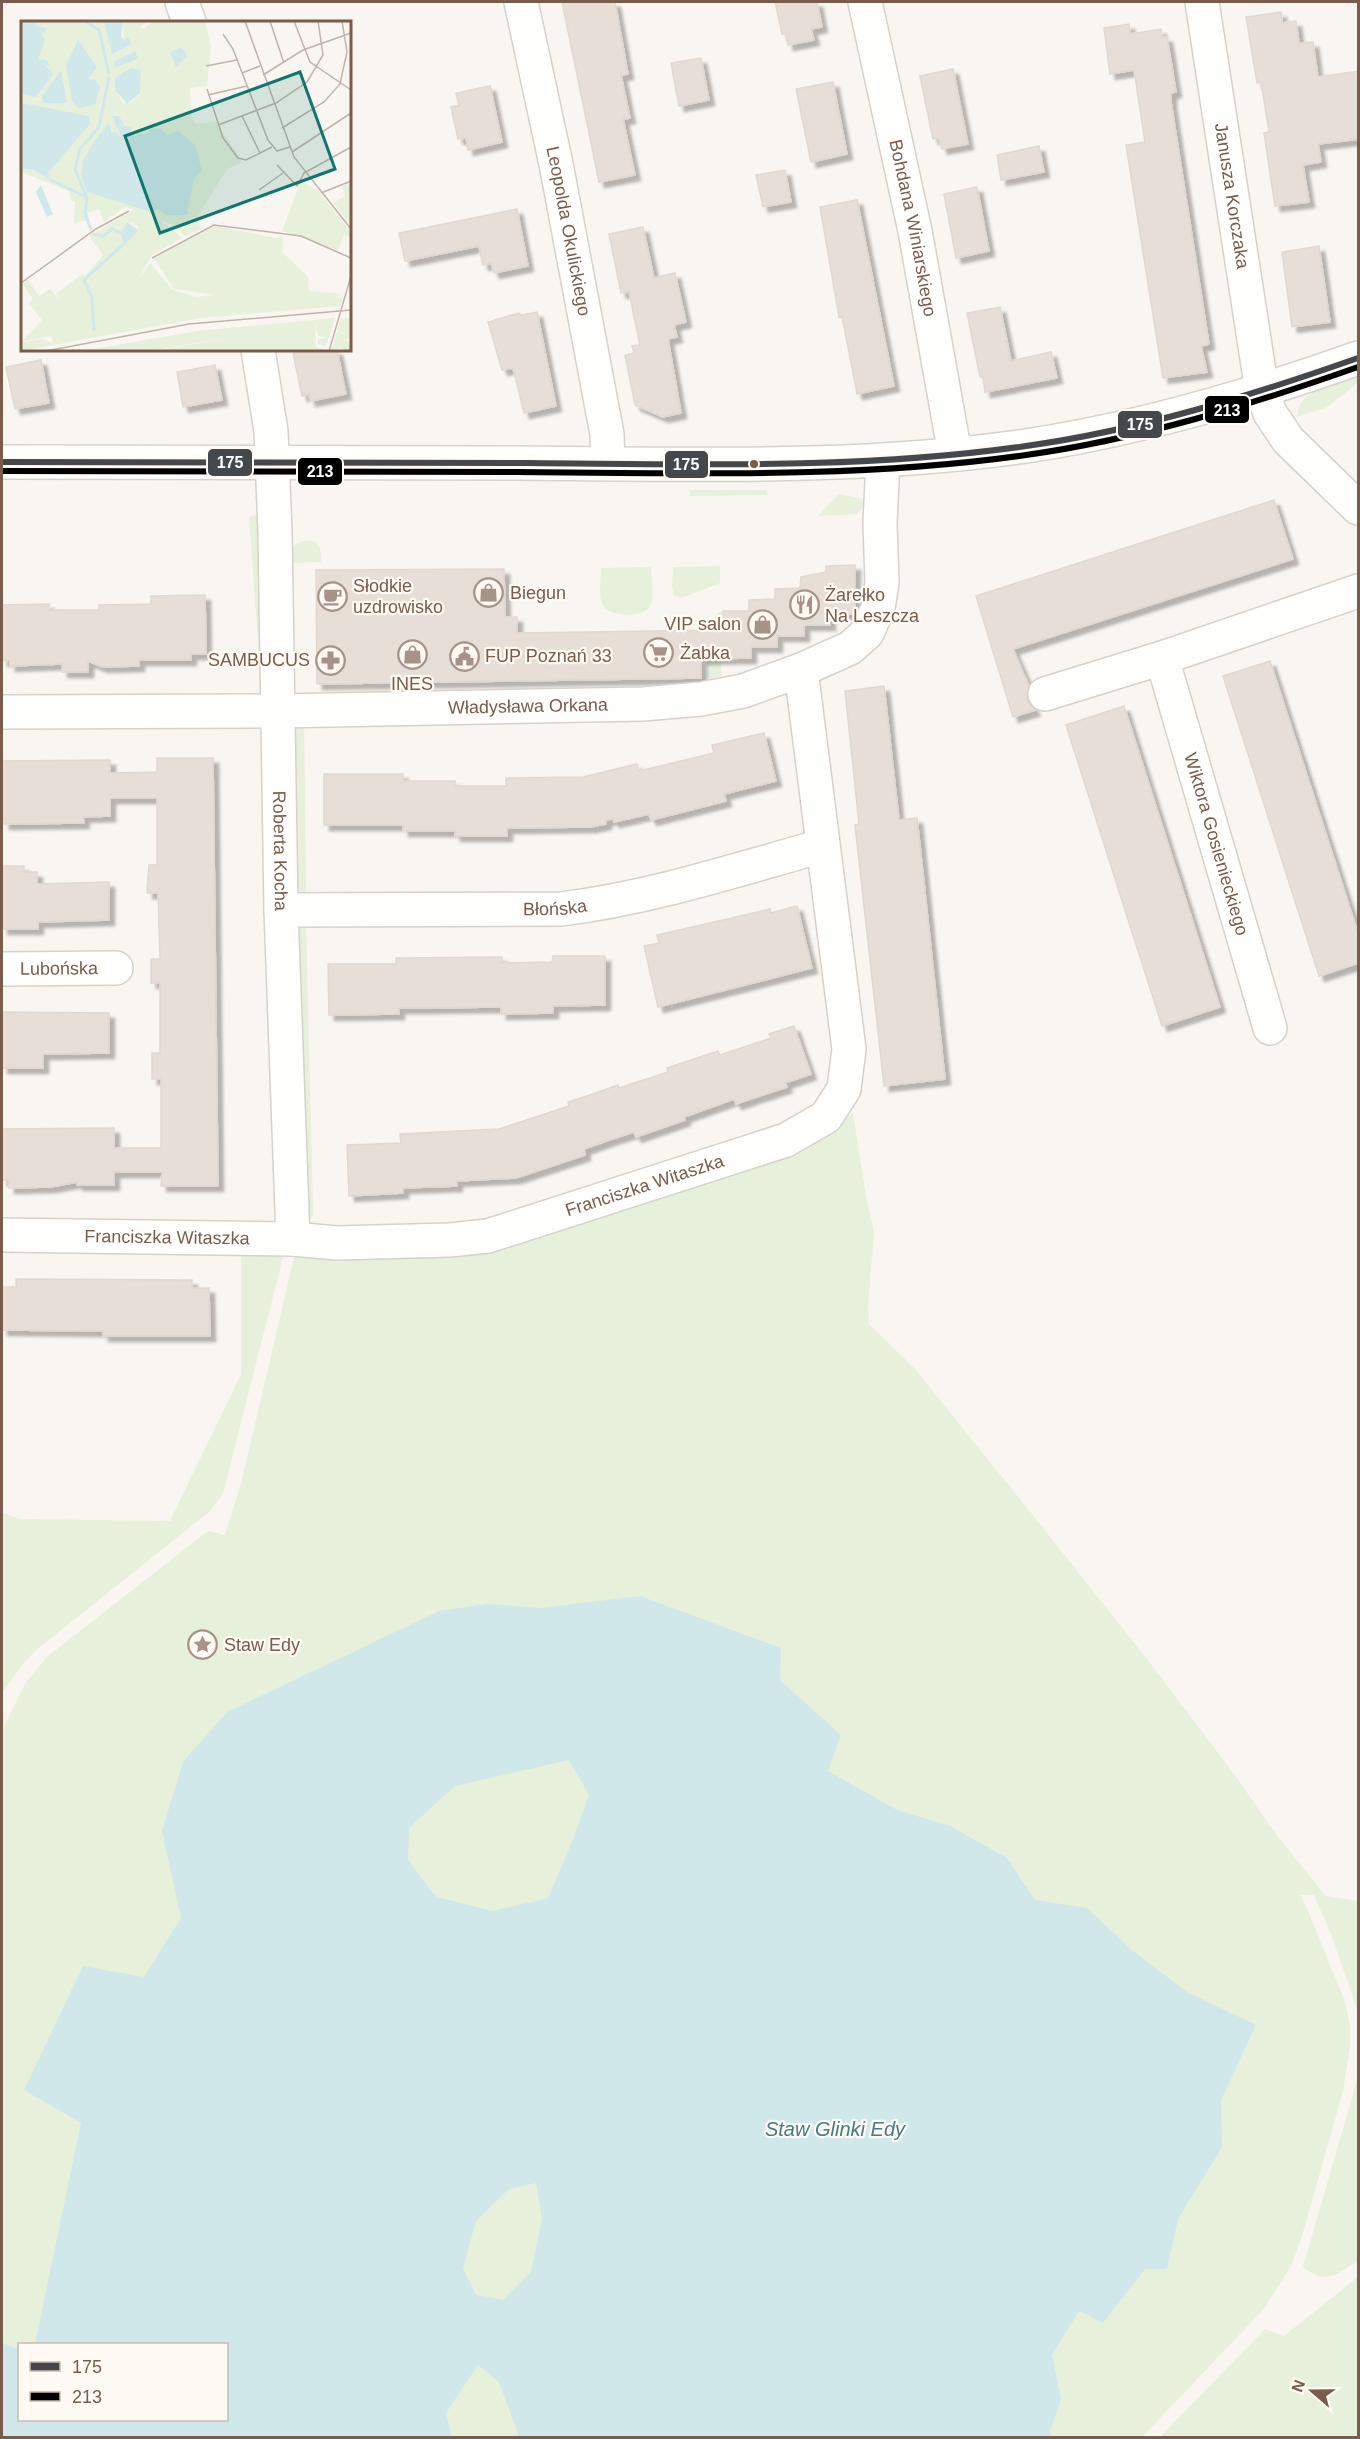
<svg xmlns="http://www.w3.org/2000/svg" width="1360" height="2439" font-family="Helvetica,sans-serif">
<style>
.green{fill:#e7f0db;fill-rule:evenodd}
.water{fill:#d0e8ea;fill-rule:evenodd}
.building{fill:#e6ded7;stroke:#e2d8d2;stroke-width:1.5;filter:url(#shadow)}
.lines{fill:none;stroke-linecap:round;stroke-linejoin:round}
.street-casing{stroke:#d7d1cb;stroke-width:36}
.secondary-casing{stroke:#d9d2cb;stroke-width:36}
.street{stroke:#fefefd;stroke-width:33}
.secondary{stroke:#fefefd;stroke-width:33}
.bus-1-casing{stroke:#fffaf3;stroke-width:10}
.bus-2-casing{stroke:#fffaf3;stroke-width:10}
.bus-1{stroke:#45484a;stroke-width:6}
.bus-2{stroke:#000;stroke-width:6}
.bus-dot{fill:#7a5c4d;stroke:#fffaf3;stroke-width:2}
.labels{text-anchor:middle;stroke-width:4.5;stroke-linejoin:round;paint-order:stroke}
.street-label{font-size:18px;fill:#7a5c4d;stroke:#fffaf3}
.poi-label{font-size:18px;fill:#7a5c4d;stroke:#fffaf3;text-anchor:start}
.water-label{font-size:20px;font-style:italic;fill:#437c86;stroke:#fffaf3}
.inset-river{fill:none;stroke:#d0e8ea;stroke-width:3}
.inset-road{fill:none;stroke:#c2b3aa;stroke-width:1.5}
.view{fill:#0f766e;fill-opacity:0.15;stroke:#0f766e;stroke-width:3}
.inset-edge{fill:none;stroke:#7a5c4d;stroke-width:3}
.line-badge{stroke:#fffaf3;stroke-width:2}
.badge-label{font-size:16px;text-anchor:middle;font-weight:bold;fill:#fff}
</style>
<defs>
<filter id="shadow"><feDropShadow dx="5.5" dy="5.5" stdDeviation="1.5" flood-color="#0004"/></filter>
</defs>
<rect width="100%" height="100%" fill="#f9f5f0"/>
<!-- green -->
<path class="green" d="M1358,375V383L1327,407L1297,417C1297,389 1337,383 1358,375Z
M690,490H767L768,495L690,496Z
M839,494L865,499L864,507L856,514L818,516Z
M261,513L267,683H261L249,517Z
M304,541H314L320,547L321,562L285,563C288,551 291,544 304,541Z
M720,566V583L681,598L674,595L672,587L673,567Z
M651,567C651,578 655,596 650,606C645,618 610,617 603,606C598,597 601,579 601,568Z
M722,610L721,676L707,679L706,625Z
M304,723L306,895L298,890L293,883L290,727Z
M306,918L313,1215L310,1219L306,1214L292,934L298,921Z
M853,1113L866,1196L874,1232L868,1306L869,1324L914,1368L1032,1514L1150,1663L1234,1774L1278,1837L1326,1896L1358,1901V2012L1331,1934L1314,1895H1300L1306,1906L1345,2002L1350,2025V2046L1343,2091L1302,2236L1291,2266L1263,2310L1142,2437L2,2438V1730L26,1682L48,1656L208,1531L225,1535L241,1484L295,1253L399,1250L809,1143ZM20,2344H226V2420H20Z
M241,1253H284L223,1494L209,1512L36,1650L21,1666L2,1693V1513L20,1519L170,1521L241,1374Z
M1358,2077V2260C1337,2275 1327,2285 1303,2267Z
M1358,2277V2437H1160L1265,2329L1284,2336Z"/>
<!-- water -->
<path class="water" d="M640,1596L781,1648L780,1680L841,1735L828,1771L897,1810L950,1826L1007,1858L1035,1900L1087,1908L1133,1951L1187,1992L1256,2025L1221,2100L1222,2147L1178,2219L1167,2269H1145L1103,2323L1079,2311L1052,2355L1061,2399L1050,2431L1052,2437H518V2433L499,2382L478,2365L446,2413L452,2437H2V2343L19,2349L20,2420H226V2344H35L81,2123L24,2090L83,1966L144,1977L181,1918L162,1831L183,1762L227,1712L439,1611L487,1604L541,1608ZM569,1760L589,1795L572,1842L548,1898L493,1911L436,1897L408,1860L409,1828L455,1786ZM536,2183L542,2218L531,2272L503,2300L476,2295L463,2268L476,2221L509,2189Z"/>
<!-- building -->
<path class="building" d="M562,2H615L628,74L621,75L630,118L623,119L635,175L599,182Z
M775,2H817L822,27L811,29L814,40L788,45L786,33L782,34Z
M1281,12L1282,23L1296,21L1299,43L1313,42L1318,77L1359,71V139L1318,144L1321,162L1303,165L1309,202L1275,206L1264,133L1269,132L1261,82L1257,83L1246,17Z
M1129,24L1130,34L1161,29L1162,37H1167L1176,92L1171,93V102L1209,344L1201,346L1207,372L1163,378L1126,145L1145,142L1134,70L1110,74L1104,28Z
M701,58L709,100L679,106L671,63Z
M953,69L968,144L942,149L939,138L933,139L920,76Z
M833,82L847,154L811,162L796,89Z
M490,86L502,142L468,150L466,138L458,139L451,107L459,105L456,93Z
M1039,146L1044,172L1001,180L997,155Z
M785,170L791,202L763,207L756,175Z
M977,187L989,251L956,258L944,194Z
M857,200L894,386L857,394L842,316L839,317L820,207Z
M517,209L528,266L494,273L491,263L483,265L479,246L405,261L399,233Z
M643,227L654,278L675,273L686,322L674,325L677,337L668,339L681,413L663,417L635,405L625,355L634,353L632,346L640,345L629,292L621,293L609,234Z
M1319,246L1330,322L1292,327L1282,252Z
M1000,307L1011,361L1051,352L1057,378L985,392L983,377H980L967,313Z
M537,312L556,406L524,413L513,368L502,370L488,322L519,313L521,315Z
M310,350H337L346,394L310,401L309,394L302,396L293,353Z
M41,360L49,403L15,409L6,367Z
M215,365L222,400L183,407L177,372Z
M1274,500L1293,559L1013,649L1029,686L1027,700L1035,710L1013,717L976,596Z
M855,565V614H830V625H804V636H777V647H751V658L701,659V678L317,684L316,570L504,569L505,617H517V633L724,630L723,611H749V600L775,599V589L800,588L801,577L826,572V566Z
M205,595L206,654H191V660H139V666L102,667L88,661V672H62V664L10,666V660L2,661V605L49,604V610H99V605L151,604V596Z
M1270,661L1359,936V963L1319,976L1223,676Z
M884,686L899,820L917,818L945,1079L884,1086L855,825L859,824L845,691Z
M1124,706L1220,1007L1162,1026L1066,725Z
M764,733L776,781L724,794L726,801L651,820L649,814L614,822L613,819L606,820V824L591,827L507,828V836H455V831H403V825H324V774H403V781H455V786H506V778L583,777L637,764L639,771L714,753L712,745Z
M157,758H213L218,1186H161L162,1172H114V1185H77V1182L51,1187L9,1188V1180H2V1129L114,1128V1148H161V1079H152V1053H160V983H151V959H160L158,893H147L149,865H157V798H110V816L83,817L84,823L4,824V818H2V761L110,760V773L157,772Z
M2,866H24V872H37V884L109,882V920L38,922V929H2Z
M797,906L812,968L658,1007L644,946L659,943L657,935L770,909L771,913Z
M553,956H605V1005L553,1006V1013L501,1014V1007L423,1008H399V1014L329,1015L328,964H396V958L502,957V963L552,962Z
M2,1012L109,1013V1053L43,1054V1068H2Z
M794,1026L811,1074L785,1083L787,1087L736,1104L734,1099L684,1117L685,1120L636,1137L634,1132L609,1140L584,1149L585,1155L516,1178L456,1181L457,1186L403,1188V1193L349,1196L347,1145L401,1143L400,1134L499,1129L569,1106L568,1102L593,1094L618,1085L619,1088L668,1072L667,1068L718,1051L720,1055L771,1038L769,1034Z
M16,1279L192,1280V1288H209L210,1336H103V1331L2,1330V1287H16Z"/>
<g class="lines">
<defs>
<g id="street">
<path d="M182,2L189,22"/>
<path id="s1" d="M521,2L556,164L607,434L608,463"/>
<path id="s2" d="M865,2L915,231L955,454"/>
<path id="s3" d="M1202,2L1262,391L1270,413L1288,440L1358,508"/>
<path id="s4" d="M258,350L271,431L275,532L281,910L293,1239"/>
<path id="s5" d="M1162,658L1270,1028"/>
<path d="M1045,694L1162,658L1358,591"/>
<path id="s6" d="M2,712L279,711L643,704L701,699L743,691L801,670L850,648L867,633L878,608L882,583L880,523L883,461"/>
<path id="s7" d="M281,910L561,909C650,898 736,870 822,846"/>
<path id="s8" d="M2,969L116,968"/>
<path id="s9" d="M2,1235L293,1239L337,1243L449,1240L488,1236L786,1140L826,1117L844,1089L849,1049L801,670"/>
</g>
<path id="secondary" d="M2,462C174,463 346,463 518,463C687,464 858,470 1026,446C1140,429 1251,396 1358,358"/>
</defs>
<!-- street casing -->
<use href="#street" class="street-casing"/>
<!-- secondary casing -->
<use href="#secondary" class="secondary-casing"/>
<!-- street -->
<use href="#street" class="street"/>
<!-- secondary -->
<use href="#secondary" class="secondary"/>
<defs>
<path id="bus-1" d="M2,462C176,463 351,462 525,463C692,464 860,470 1026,446C1140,430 1250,396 1358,358"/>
<path id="bus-2" d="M2,471C174,472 346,471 518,472C688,473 858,479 1026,455C1140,439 1250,405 1358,367"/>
</defs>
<!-- bus-1 casing -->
<use href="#bus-1" class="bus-1-casing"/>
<!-- bus-2 casing -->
<use href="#bus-2" class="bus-2-casing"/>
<!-- bus-1 -->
<use href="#bus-1" class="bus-1"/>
<!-- bus-2 -->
<use href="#bus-2" class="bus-2"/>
</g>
<!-- icons -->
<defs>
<symbol id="shop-ring" viewBox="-11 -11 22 22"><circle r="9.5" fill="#fffaf3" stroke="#a69286" stroke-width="1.5"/><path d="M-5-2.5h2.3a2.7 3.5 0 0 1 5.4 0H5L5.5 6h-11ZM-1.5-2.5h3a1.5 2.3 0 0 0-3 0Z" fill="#a69286"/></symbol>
<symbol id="cafe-ring" viewBox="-11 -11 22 22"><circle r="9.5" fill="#fffaf3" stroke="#a69286" stroke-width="1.5"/><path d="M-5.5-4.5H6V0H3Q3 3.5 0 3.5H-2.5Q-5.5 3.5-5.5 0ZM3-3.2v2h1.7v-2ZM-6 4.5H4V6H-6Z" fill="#a69286"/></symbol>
<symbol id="restaurant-ring" viewBox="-11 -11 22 22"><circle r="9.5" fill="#fffaf3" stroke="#a69286" stroke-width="1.5"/><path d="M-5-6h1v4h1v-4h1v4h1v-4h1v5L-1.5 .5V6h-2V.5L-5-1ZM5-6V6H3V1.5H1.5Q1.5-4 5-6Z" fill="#a69286"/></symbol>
<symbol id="supermarket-ring" viewBox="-11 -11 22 22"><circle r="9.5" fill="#fffaf3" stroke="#a69286" stroke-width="1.5"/><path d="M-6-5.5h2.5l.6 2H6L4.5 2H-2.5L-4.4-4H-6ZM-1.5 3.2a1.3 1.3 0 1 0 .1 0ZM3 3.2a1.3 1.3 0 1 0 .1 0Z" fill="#a69286"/></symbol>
<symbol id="civic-ring" viewBox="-11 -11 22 22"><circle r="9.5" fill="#fffaf3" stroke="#a69286" stroke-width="1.5"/><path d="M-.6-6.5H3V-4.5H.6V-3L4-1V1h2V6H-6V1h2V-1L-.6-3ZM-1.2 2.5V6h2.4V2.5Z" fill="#a69286"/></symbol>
<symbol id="pharmacy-ring" viewBox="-11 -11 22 22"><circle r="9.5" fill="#fffaf3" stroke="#a69286" stroke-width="1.5"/><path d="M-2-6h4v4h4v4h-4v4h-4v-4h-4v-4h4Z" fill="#a69286"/></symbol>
<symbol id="sight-ring" viewBox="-11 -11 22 22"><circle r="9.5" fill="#fffaf3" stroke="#a69286" stroke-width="1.5"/><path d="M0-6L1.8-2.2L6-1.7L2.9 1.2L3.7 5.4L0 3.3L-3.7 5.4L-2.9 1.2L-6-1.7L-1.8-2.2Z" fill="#a69286"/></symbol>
</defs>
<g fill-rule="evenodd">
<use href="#shop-ring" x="472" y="576" width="33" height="33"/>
<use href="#cafe-ring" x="316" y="580" width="33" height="33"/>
<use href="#restaurant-ring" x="788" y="588" width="33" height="33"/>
<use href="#shop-ring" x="746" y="608" width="33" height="33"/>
<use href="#supermarket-ring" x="642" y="636" width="33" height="33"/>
<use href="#shop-ring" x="396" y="638" width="33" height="33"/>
<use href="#civic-ring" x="448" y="640" width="33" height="33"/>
<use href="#pharmacy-ring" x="314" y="644" width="33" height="33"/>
<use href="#sight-ring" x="186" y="1628" width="33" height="33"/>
</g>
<!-- markers -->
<circle class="bus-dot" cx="754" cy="464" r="5"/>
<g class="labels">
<!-- street labels -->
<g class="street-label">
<text dy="6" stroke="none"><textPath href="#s3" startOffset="196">Janusza Korczaka</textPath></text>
<text dy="6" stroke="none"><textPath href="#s2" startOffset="231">Bohdana Winiarskiego</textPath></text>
<text dy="6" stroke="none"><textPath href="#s1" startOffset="234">Leopolda Okulickiego</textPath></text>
<text dy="6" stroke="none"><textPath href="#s6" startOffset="526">Władysława Orkana</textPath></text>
<text dy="6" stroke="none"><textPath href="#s5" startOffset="194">Wiktora Gosienieckiego</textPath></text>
<text dy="6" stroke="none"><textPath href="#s4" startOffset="502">Roberta Kocha</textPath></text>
<text dy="6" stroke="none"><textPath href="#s7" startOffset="274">Błońska</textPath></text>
<text dy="6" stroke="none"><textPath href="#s8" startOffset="57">Lubońska</textPath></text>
<text dy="6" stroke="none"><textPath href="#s9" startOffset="651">Franciszka Witaszka</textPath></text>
<text dy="6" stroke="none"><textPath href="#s9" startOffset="165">Franciszka Witaszka</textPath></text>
</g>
<!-- poi labels -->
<g class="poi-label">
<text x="353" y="592">Słodkie<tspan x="353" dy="21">uzdrowisko</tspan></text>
<text x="510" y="599">Biegun</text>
<text x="825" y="601">Żarełko<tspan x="825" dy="21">Na Leszcza</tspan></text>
<text x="741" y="630" text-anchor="end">VIP salon</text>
<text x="680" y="659">Żabka</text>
<text x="485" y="662">FUP Poznań 33</text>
<text x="310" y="666" text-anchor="end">SAMBUCUS</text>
<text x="412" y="690" text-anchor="middle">INES</text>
<text x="224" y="1651">Staw Edy</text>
</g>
<!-- water labels -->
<g class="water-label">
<text x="835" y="2136">Staw Glinki Edy</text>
</g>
</g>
<!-- overview -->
<g transform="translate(21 21)">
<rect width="330" height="330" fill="#f9f5f0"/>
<path d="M0,0H83L92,33L103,20L102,0H128L118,6L123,8L132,0H184L190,25L186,65L169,67L170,92L174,103L195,101L221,141L206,148L177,195L179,207L185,206L164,215L150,203L139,199L161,217L131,234L117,259L129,242L152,269L175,276L195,274L153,268L132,236L194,205L255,217L262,215L261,231L287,256L288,270L321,273L316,276L318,278L323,273L319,285L180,297L0,330V322L20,318L32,322L30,315L0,321L21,299L8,282L12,278L1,263L7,259L18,275L29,268L39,280L35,273L61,253L64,255L82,234L68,215L113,189L104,186L83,201L78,188L66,192L68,199L53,202L54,180H50L48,170L0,151ZM121,52L118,74L108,83L102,82L95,70V56ZM106,201L116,204L117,209L103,225L100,212ZM280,160L297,170L330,211V216L323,214L317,229L261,210ZM330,162V205L312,182L324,175L321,165ZM314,297L305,325L297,323V318L305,317L297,315L294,302L295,325L304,330H135L217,315L128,330H61L176,310ZM320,297H330V319L320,318L330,321V330L319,327L310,330Z" fill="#e7f0db" fill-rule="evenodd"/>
<path d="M0,0H16L15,5L27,7L20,13L24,19L17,38L25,39L30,46L22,42L32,53L15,76L0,73ZM102,0L100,15L103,19L107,16L111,23L91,33L83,0ZM57,19L76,46L67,58L75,59L79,66L74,84L57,87L51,80L45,44ZM161,26L166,35L155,46L149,31ZM114,30L117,37L94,47L93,41ZM110,47L120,49L119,72L106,83L94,69V57ZM40,50L46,82H22L21,75ZM0,82L68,95L69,103L27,152L28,158L11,148H0ZM91,95H98L104,105L110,106L111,115L128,112L129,107L140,108L146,114L157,110L174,124L181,150L173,157L166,194H146L137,188L130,191L66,171L60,155L62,139L74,119L87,103L90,105V112L95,111L101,117ZM20,164L32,193L26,196L15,171ZM106,201L117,209L103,225L100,212Z" fill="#d0e8ea"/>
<path class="inset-river" d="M64,0L78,9L88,53M28,158L63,175M70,209L64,192L66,178L54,148L59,128L78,106L88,56M71,213L82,215L91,208L100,212M73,310L71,276L63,259L103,223"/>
<path class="inset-road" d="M224,0L273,136L330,208M249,0L263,42M273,0L289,41L330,69M202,13L212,28L247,119L256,130L269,126M185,45L216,39M221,52L239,45M242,54L282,29L330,12M186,68L202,117L217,137L225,139L251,126M187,74L226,65M221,95L239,132M197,104L255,82L286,61L302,34L297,0M261,107L303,81L319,63L326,31L321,0M271,131L330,92M256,144L276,165L283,152L330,126M238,169L262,152M300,172L330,160M131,237L193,204L280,215L330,237M0,262L75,208L108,190M25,330L168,303L330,289M308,330L330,255"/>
<path class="view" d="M279,51L314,148L139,212L104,115Z"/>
<rect width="330" height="330" class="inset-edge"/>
</g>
<g class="line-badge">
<rect x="1204" y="395" width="46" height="29" rx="6" fill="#000"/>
<rect x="1117" y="410" width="46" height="29" rx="6" fill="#45484a"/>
<rect x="207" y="448" width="46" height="29" rx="6" fill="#45484a"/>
<rect x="664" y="450" width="45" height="29" rx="6" fill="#45484a"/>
<rect x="297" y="457" width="46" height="29" rx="6" fill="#000"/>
</g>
<g class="badge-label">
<text x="1227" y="416">213</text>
<text x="1140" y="430">175</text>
<text x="230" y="468">175</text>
<text x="686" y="470">175</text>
<text x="320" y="477">213</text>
</g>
<!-- border -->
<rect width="1360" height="2439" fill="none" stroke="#7a5c4d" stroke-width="6"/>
<!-- legend -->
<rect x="18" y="2343" width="210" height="78" fill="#fffaf3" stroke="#cabbb1" stroke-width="1.5"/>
<rect x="30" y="2362" width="30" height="9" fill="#45484a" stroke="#cabbb1" stroke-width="1.5"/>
<text x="72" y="2373" font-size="18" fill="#7a5c4d">175</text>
<rect x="30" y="2392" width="30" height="9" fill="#000000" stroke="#cabbb1" stroke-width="1.5"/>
<text x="72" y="2403" font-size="18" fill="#7a5c4d">213</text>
<!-- north arrow -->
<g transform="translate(1312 2391) rotate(290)" stroke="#fffaf3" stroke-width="4.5" paint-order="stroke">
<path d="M0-4.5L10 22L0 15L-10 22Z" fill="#7a5c4d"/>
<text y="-9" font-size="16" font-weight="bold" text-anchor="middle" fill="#7a5c4d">N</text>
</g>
</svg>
